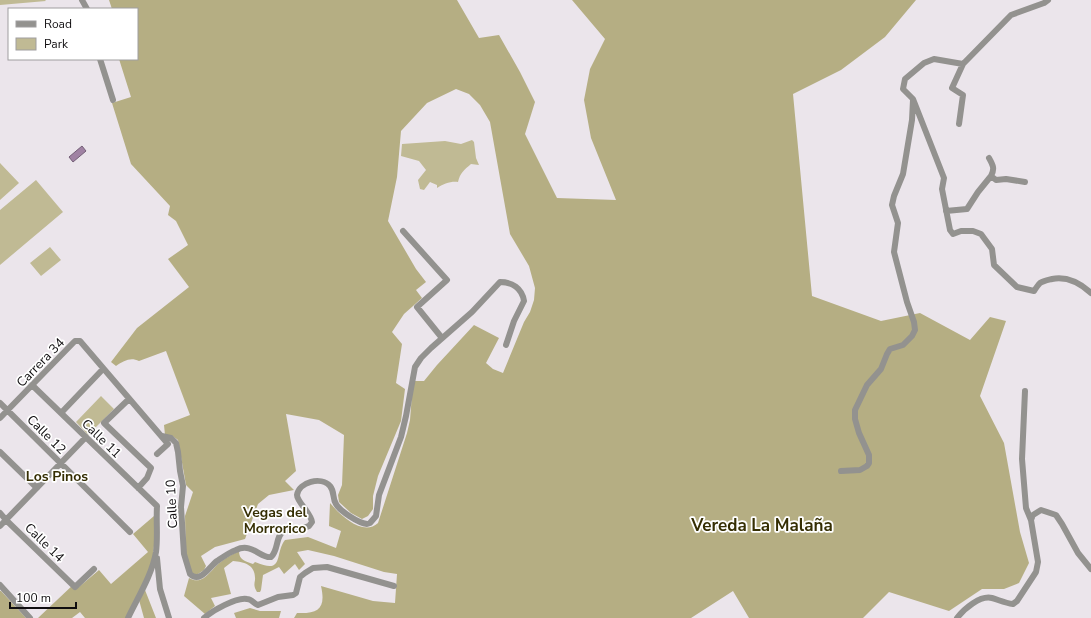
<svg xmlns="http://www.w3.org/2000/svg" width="1091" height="618" font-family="'Nunito Sans',sans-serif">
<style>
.green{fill:#c0ba94}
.forest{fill:#b5ae83}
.water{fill:#a082a3;stroke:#745f77}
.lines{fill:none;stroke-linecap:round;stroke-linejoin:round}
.minor{stroke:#93928f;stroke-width:6}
.labels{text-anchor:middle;stroke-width:3.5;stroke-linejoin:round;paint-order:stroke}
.street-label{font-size:13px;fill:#0f0d0f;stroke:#fff}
.neighbourhood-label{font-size:14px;font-weight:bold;fill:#352e03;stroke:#fff}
.district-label{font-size:17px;font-weight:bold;fill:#352e03;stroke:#fff}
</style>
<rect width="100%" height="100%" fill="#ebe5eb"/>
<!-- green -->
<path class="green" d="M0,0H45L46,1L0,5Z
M472,140L474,142L476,158L479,165L471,164C464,170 460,173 458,182C451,181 443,184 437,188V185L430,182L424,190L420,189L418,180L426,170L419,161L401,156L402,144L445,141L461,144Z
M0,163L19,183L0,200Z
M36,180L63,212L0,265V210Z
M50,247L61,260L41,276L30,263Z
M101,396L114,409L88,435L76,422Z"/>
<!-- forest -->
<path class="forest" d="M109,0H457L479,38L499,35L520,72L535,102L525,134L557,198L616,200L591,138L584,100L590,69L605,39L572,0H916L885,37L841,70L793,94L812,296L881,321L920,313L970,340L990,317L1006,321L980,396L1004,443L1020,532L1029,563L1019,583L1004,589H982L949,611L889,592L863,618H749L733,591L691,618H294L297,613C319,614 326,608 321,586L373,601L395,603L397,574L384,572L334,556L308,550L297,552L305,564L299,570L295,564L284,574L279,567L263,575L261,590L260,592H257C254,587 254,585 255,580C256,565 245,562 233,561L224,568L231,594L211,598L215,606L205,614L184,596L189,578C204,587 211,568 222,561C227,557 233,554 239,551C239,560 245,561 253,564L255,562C285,575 274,554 285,540L308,537L336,548L341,531L329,526L330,503C340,515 363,537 378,523L407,433L410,420L413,381H424L437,365L474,325L499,338L486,363L493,369L503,373L524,322L530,312L534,300L535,288L529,266L510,234L490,122L480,105L469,94L456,89L427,103L401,131L397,177L388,221L416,269L426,282L416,290L422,298L404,314L392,332L402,344L396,383L405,389L401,421L378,476L373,496V509L368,516L362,519L351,513L339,502L338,495L342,485L344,435L319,420L286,414L296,471L285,481L294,490L269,495L258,504L245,539L215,547L201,556L206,566L204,570L198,574H193L191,572L186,555L185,516L193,492L186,485L178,440L171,435H165L164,425L190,415L166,351L139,361C130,357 124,361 116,366L111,362L137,328L189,287L168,259L188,245L176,221L168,215L170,206L131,164L112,103L131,97L119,59H137V9H112Z
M154,516L155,535L152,566L127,618H85L80,612L72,618H38L75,583L79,587L99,570L111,584L148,552L133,534Z
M145,590L156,618H144L139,600Z
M0,591H1L26,618H0Z
M250,608L260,611H281L279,618H236L234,613Z"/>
<!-- water -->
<path class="water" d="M82,146L86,151L73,162L69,157Z"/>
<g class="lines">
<!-- minor -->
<path class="minor" d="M82,0L87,9
M1048,0L1044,3L1011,15L963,64L934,59L924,63L905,79L903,89L913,99L944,178L942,189L950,230L953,234L961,231H973L981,234L992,249L994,265L1017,287L1034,291C1036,288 1038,285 1040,283C1043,281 1048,280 1052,279C1067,276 1080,283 1091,293
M100,59L113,100
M959,124L963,95L952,88L963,64
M989,158C993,165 995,169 991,176
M946,211L967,209L978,192L991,176L996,180L1006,179L1025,182
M403,231L447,280L417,307L442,338
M32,385L157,506C156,522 158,537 156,552C152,575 138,597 128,618
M1025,391L1022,459L1026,508L1031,520
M129,399L104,423L151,468L147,478L138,488
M0,403L130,532
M61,413L103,369
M0,418L73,343L75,341H80L168,444L157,454
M162,436L171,438L176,443L178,452L180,471L183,486L181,507L184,554L190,574C200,584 209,567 217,561C223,557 230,552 236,550C252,542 261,559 271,557C279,550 275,536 284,531C292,527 301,530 309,526L312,522C311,513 297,502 297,495C299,482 321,476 330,486C335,492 332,498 336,504C340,511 358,523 367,524L370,523L376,516L379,495L401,437L406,416L415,367L421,358L431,348L472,312L500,282C512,282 522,288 524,301L514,321L506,345
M0,452L37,488
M841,471L860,470L867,466L869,463V455L859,433L855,419V410L867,385L881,369L887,354L890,349L903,345L912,336L915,330L914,322L907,302L894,252L898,223L892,205L894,196L903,174L912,120L913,100
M0,513L6,520L75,587L94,569
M0,526L86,437
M157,558L160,589L169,618
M0,585L30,618
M204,618C212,611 236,597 247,599C252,599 254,604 258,605L278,597L293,595L296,593L300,577L305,573L313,568L327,567L394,586
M957,618C964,609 980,595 992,598C999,600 1005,603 1013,604L1017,601L1036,572L1038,562L1031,520L1033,515L1041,510L1056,515L1062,524L1078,553L1091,569"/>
</g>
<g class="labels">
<!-- street labels -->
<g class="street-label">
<text transform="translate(40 362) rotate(-46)" y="5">Carrera 34</text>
<text transform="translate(47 434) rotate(45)" y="5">Calle 12</text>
<text transform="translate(102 438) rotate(44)" y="5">Calle 11</text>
<text transform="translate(171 504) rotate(-93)" y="5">Calle 10</text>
<text transform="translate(45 542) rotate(44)" y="5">Calle 14</text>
</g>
<!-- neighbourhood labels -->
<g class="neighbourhood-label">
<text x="57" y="481">Los Pinos</text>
<text x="275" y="517">Vegas del<tspan x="275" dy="16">Morrorico</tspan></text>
</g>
<!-- district labels -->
<g class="district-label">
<text x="762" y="531">Vereda La Malaña</text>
</g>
</g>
<!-- legend -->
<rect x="8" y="8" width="130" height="52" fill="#ffffff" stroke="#9f9e9f"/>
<rect x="16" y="21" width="20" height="6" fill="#93928f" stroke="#9f9e9f"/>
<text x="44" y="28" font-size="12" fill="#0f0d0f">Road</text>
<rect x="16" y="38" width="20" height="12" fill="#c0ba94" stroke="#9f9e9f"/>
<text x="44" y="48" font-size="12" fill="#0f0d0f">Park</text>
<!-- scale -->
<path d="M10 602v6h66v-6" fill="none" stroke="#0f0d0f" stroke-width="2"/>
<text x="16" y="602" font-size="12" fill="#0f0d0f" stroke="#ffffff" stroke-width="3" paint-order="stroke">100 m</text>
</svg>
